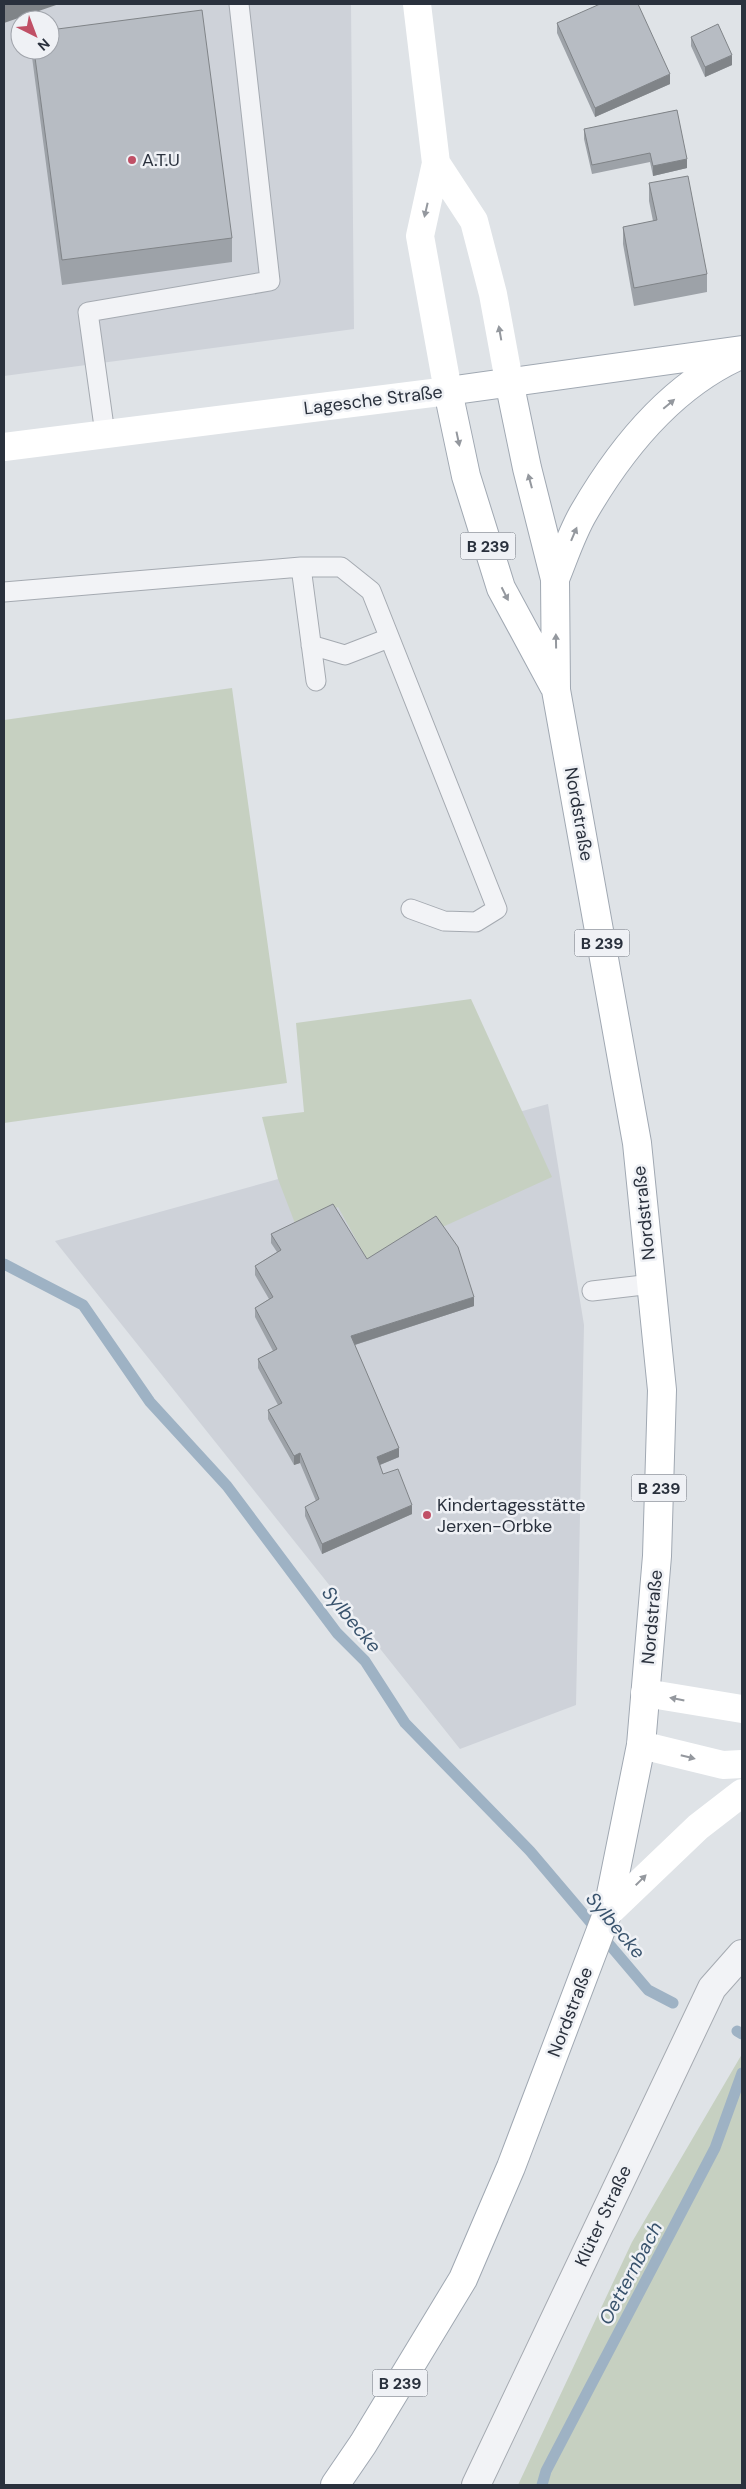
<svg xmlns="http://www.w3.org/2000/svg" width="746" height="2489" font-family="'DM Sans',sans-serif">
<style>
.built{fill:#ced2d9;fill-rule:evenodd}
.green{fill:#c6d0c1}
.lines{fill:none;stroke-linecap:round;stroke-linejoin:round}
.stream{stroke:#9eb2c4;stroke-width:11}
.lane-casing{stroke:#a5aab1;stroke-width:21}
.street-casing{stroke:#a5aab1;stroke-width:30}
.primary-casing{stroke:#a0a8b2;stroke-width:30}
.lane{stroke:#f2f3f6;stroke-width:19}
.street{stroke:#f2f3f6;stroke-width:28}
.secondary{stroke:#fff;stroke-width:28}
.primary{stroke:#fff;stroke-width:28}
.wall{fill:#9da2a8}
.shaded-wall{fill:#808488}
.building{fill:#b7bcc3;stroke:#808488}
.oneway{fill:#94989e}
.poi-dot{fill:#c05066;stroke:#eff1f5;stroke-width:2}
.labels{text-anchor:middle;stroke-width:5;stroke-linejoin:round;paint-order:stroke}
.shield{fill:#eff1f5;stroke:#656b74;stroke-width:1}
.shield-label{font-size:16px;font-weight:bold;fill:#2a313d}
.poi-label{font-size:18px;fill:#2a313d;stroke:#eff1f5;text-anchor:start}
.street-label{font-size:18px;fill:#2a313d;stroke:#eff1f5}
.water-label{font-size:19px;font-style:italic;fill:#38526c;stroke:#eff1f5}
</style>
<rect width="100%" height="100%" fill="#dfe3e7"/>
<!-- built -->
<path class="built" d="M4,4H351L354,329L4,376ZM20,20H50V50H20Z
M548,1104L584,1325L576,1705L460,1749L55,1241Z"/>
<!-- green -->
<path class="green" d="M232,688L287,1083L4,1123V720Z
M471,999L552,1177L368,1261L338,1207L296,1226L278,1179L262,1117L304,1112L296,1023Z
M742,2054V2485H518L632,2242Z"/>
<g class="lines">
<!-- stream -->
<path class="stream" d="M4,1264L83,1305L150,1402L227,1486L337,1633L365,1661L405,1723L530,1851L648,1990L673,2003
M737,2031L742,2034
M542,2485L546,2471L715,2148L742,2073"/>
<defs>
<path id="lane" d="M105,434L88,312L270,281L239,4
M301,567H341L371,591L497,909L476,922L444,921L411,909
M4,592L301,567L316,681
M311,645L345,655L389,638
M592,1291L652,1284"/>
<path id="street" d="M476,2485L712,1988L742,1954"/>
<path id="primary" d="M555,579C564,557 572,532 584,512C620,450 670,388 736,357
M554,686L501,588L466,476L448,391L742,350
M335,2485L363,2444L463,2279L511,2167L607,1914L641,1745L657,1556L662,1390L637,1143L556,690L555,579L527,468L509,381"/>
</defs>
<!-- lane casing -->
<use href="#lane" class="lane-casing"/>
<!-- street casing -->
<use href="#street" class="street-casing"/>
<!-- primary casing -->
<use href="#primary" class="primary-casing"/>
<!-- lane -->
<use href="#lane" class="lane"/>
<!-- street -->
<use href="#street" class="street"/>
<!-- secondary -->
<path class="secondary" d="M436,163L474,221L493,294L509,381
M4,447L448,391L420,236L436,163L417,4
M645,1693L742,1709
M641,1745L723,1765L742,1764
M607,1914L698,1827L742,1793"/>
<!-- primary -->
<use href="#primary" class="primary"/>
</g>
<!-- wall -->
<path class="wall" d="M557,23L670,84L595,117L557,33Z
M691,37L732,65L705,77L691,46Z
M32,50H50L232,238V262L62,285L32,57Z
M677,110L687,168L653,176L650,162L592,174L584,139V129Z
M649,183L707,274V292L634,306L623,244V227L653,221L649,201Z
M271,1234L367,1259L474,1306L355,1345L399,1457L380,1465L383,1474L412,1514L322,1554L305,1516V1507L316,1501L300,1463L294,1465L268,1419V1410L278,1405L258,1368V1359L273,1351L255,1317V1308L269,1299L255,1275V1266L277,1252L271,1243Z"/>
<!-- shaded-wall -->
<path class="shaded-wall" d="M4,4H59L4,23Z
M732,55V65L705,77V67Z
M670,74V84L595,117V108Z
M687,159V168L653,176V166Z
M474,1297V1306L351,1346V1336Z
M399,1448V1457L377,1466V1457Z
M300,1453V1463L294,1465V1456Z
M412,1505V1514L322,1554V1544Z"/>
<!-- building -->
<path class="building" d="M600,4H638L670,74L595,108L557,23Z
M202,10L232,238L62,260L34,50H50V30Z
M718,24L732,55L705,67L691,37Z
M677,110L687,159L653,166L650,153L592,165L584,129Z
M688,176L707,274L634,288L623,227L657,220L649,183Z
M333,1204L367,1259L436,1216L458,1247L474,1297L351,1336L399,1448L377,1457L383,1474L398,1469L412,1505L322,1544L305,1507L319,1499L300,1453L294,1456L268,1410L282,1403L258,1359L277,1349L255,1308L273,1297L255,1266L281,1250L271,1234Z"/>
<!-- one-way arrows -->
<defs><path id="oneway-solid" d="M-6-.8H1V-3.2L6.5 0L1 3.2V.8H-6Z" transform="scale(1.25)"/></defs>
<g class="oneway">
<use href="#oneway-solid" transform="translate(426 210) rotate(103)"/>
<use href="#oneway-solid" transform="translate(500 333) rotate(-100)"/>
<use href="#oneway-solid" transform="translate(669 404) rotate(-40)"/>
<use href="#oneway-solid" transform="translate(458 439) rotate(78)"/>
<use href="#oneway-solid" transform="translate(530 481) rotate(-105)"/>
<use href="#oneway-solid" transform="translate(574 534) rotate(-67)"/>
<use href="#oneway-solid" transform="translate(505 594) rotate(63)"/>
<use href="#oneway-solid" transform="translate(556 641) rotate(-91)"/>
<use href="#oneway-solid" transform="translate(677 1699) rotate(-169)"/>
<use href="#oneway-solid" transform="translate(688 1757) rotate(14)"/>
<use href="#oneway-solid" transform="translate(641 1880) rotate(-45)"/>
</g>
<!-- markers -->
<g class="poi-dot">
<circle cx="132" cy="160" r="5"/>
<circle cx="427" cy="1515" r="5"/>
</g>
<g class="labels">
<!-- shield labels -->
<g class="shield">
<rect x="460.5" y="532.5" width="55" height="27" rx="4"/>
<rect x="574.5" y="929.5" width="55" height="27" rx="4"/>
<rect x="631.5" y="1474.5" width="55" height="27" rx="4"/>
<rect x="372.5" y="2369.5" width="55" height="27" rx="4"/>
</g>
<g class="shield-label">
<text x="488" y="552">B 239</text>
<text x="602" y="949">B 239</text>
<text x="659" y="1494">B 239</text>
<text x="400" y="2389">B 239</text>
</g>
<!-- poi labels -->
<g class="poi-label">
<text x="142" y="166">A.T.U</text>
<text x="437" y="1511">Kindertagesstätte<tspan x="437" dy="21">Jerxen-Orbke</tspan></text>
</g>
<!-- street labels -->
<g class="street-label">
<text transform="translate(373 400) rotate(-7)" y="6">Lagesche Straße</text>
<text transform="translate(579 814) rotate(80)" y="6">Nordstraße</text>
<text transform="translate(644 1213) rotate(-96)" y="6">Nordstraße</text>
<text transform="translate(652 1617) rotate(-85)" y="6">Nordstraße</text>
<text transform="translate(570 2012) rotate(-69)" y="6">Nordstraße</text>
<text transform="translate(603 2216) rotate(-65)" y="6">Klüter Straße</text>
</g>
<!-- water labels -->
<g class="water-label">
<text transform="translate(352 1619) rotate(50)" y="7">Sylbecke</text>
<text transform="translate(616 1925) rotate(50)" y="7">Sylbecke</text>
<text transform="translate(630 2273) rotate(-62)" y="7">Oetternbach</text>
</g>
</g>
<!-- border -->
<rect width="746" height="2489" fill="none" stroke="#2a313d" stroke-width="10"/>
<!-- north arrow -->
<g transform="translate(35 35) rotate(138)"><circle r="24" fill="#eff1f5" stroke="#a0a4ab"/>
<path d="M0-4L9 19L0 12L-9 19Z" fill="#c05066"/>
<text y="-8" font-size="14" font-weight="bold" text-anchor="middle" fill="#2a313d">N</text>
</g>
</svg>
